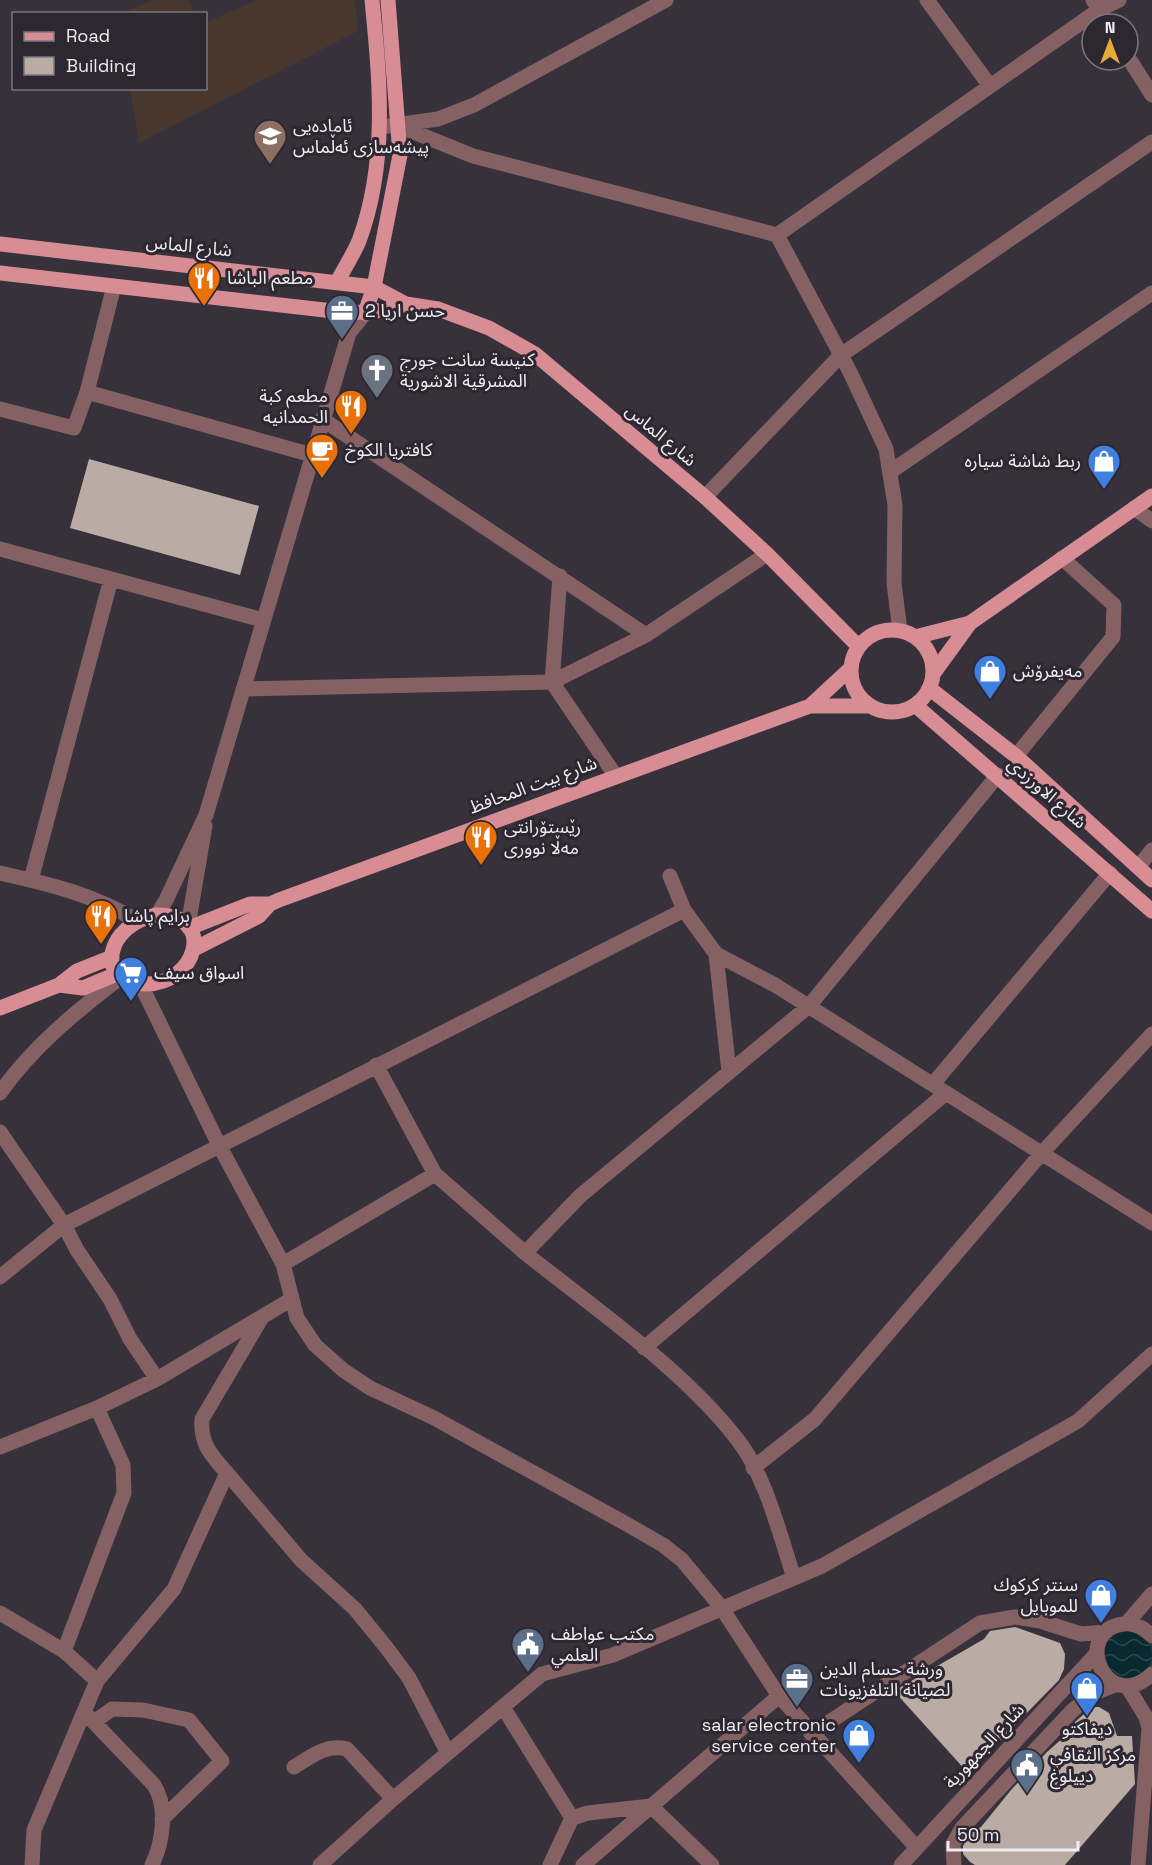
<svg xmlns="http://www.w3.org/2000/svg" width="1152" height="1865" font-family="'Space Grotesk','Noto Sans Arabic',sans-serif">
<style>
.commercial{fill:#48372c}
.water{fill:url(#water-waves)}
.building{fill:#baaca5}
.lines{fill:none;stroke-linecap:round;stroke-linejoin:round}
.minor{stroke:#866164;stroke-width:15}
.major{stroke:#d88c93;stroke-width:15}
.labels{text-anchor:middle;stroke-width:6;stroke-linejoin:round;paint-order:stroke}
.poi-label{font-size:18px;fill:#f0ecf3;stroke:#2c2731;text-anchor:start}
.street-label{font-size:18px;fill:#f0ecf3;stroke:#2c2731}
</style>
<defs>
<pattern id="water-waves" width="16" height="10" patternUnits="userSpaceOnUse" patternTransform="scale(1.5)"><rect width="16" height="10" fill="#082930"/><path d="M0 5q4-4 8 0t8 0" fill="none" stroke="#2c484e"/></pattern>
</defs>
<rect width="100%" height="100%" fill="#36313b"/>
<!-- commercial -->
<path class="commercial" d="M153,0H188L194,13H121Z
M257,0H355L358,31L139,143L130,89L206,88V22Z"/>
<!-- water -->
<path class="water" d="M1104 1654a24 24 0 1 1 48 0a24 24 0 1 1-48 0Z"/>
<!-- building -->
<path class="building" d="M89,459L259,506L240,575L70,528Z
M1015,1627L1060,1643L1065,1654L1064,1669L1059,1680L968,1773L894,1691L984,1639L990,1631Z
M1092,1707H1099L1109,1713L1117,1736H1132L1135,1784L1065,1865H975L970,1862L963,1854V1846L970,1834L981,1827L1011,1790L1047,1752L1074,1728L1075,1722Z"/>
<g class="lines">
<!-- minor -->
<path class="minor" d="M927,0L990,86
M1093,0L1108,24
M1128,57L1152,95
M399,126L473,156L777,235L850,372L886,449L895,505L894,583L900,631
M381,127L438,119L474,105L666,0
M777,235L1099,10L1119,0
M114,286L87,392L312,455
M0,409L74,428L87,392
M322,419L646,635
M890,472L1152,293
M705,497L841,355L1152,142
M1134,508L1152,521
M0,549L263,620
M560,576L552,682L615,775
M243,689L552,682L646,635L767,554
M1016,756L1113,637L1114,605L1062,558
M1138,867L1152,850
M0,873C49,884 93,894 137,921
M670,876L684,910L716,954L775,985L1152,1223
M31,880L111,579
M157,915L166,900L206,815L349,333L365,313
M188,926L205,826
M716,954L729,1072
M140,983L219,1145L283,1264L435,1174
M376,1065L435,1174L525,1253
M933,1084L1110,873
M0,1093C33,1046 77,1011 122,976
M0,1132L64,1225L77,1250L110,1299L130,1339L157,1379L292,1299
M283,1264L297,1318L315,1345L343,1370L370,1388L434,1418L623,1522L663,1545L682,1560L721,1607L779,1696L917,1848
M0,1277L64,1225L684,910
M644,1348L946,1093
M0,1447L97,1408L157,1379
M753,1468L815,1419L1041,1154L1152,1034
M227,1473L301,1560L355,1609L386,1647L409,1678L448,1753
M794,1578C780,1535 765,1474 737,1439C684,1370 593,1307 525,1253L580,1196L809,1006L998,775
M0,1613L64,1651L97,1681L34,1830L32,1865
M1127,1623L1152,1594
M1152,1636C1144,1628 1135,1622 1123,1624C1071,1631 1106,1717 1152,1674
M64,1651L124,1493L123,1465L97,1408
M97,1681L174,1589L227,1473C211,1455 200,1444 202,1419L261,1319
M1127,1686L1146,1717L1149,1728L1138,1865
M503,1707L572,1818
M87,1715L154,1785C168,1807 163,1842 152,1865
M94,1722L112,1709L143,1710L189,1720L222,1761L162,1819
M811,1734L980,1623L1015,1617L1040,1621L1081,1634L1106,1632
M294,1767C312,1756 326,1744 347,1749L393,1799
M320,1865L393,1799L542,1674L613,1655L822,1566L1078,1421L1152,1354
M550,1865L572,1818L588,1813L651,1806L712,1865
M583,1865L779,1696
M901,1865L1096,1654
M954,1865L953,1844L962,1828L1072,1711L1092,1694L1117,1684"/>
<!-- major -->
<path class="major" d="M0,244L374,287L406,304L438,309L489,328L535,354L705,497L767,554L859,647
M0,273L351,313L386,310L406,304
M337,282C344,269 353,255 359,241C388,162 380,82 372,0
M365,313L374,287L400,155L388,0
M851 671a41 41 0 1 1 82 0a41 41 0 1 1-82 0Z
M915,637L970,623
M933,674L970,623L1152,496
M929,688L1016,756L1152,880
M915,705L1152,911
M810,706H871
M157,915C218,915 196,985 145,984C92,983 107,923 157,915Z
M189,928L250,904H270L279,900L810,706L851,668
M194,949L259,916L270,904
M59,985L83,988L119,973
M0,1008L59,985L77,971L112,957"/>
</g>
<!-- icons -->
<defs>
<symbol id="school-pin" viewBox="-11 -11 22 30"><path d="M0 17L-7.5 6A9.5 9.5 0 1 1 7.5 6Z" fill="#8d6e63" stroke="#2c2731"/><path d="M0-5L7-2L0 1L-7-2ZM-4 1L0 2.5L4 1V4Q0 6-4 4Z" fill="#fff"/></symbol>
<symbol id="restaurant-pin" viewBox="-11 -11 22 30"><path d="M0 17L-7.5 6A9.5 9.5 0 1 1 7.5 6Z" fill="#e8710a" stroke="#2c2731"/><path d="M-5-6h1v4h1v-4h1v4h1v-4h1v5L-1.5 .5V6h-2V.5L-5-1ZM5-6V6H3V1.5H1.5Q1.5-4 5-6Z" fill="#fff"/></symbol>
<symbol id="office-pin" viewBox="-11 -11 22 30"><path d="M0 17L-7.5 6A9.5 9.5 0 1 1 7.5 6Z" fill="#5c6f8a" stroke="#2c2731"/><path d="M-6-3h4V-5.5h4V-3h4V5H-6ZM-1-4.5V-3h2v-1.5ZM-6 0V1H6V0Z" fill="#fff"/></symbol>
<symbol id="church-pin" viewBox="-11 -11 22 30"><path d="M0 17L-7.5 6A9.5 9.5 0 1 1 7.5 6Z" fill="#6b7280" stroke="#2c2731"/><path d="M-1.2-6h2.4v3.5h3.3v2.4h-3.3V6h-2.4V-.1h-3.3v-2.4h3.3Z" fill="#fff"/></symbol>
<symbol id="cafe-pin" viewBox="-11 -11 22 30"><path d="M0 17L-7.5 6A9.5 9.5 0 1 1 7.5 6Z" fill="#e8710a" stroke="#2c2731"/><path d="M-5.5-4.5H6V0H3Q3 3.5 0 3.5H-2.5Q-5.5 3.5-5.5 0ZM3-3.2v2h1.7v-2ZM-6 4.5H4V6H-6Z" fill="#fff"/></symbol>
<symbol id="shop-pin" viewBox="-11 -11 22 30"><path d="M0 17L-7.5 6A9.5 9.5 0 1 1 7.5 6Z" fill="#3f7fe0" stroke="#2c2731"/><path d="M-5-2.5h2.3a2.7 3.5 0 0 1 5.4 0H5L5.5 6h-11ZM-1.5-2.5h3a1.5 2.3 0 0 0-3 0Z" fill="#fff"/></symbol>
<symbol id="supermarket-pin" viewBox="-11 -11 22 30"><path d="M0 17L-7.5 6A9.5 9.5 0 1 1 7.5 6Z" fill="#3f7fe0" stroke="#2c2731"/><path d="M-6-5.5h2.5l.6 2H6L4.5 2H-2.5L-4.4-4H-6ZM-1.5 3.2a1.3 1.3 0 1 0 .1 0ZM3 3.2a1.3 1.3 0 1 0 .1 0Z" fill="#fff"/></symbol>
<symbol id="civic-pin" viewBox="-11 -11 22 30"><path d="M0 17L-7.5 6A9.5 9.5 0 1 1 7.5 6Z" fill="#5c6f8a" stroke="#2c2731"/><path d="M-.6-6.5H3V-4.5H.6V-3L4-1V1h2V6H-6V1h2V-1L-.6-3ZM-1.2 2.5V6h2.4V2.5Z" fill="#fff"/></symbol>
</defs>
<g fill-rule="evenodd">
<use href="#school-pin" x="251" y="117" width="38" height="52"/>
<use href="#restaurant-pin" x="185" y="259" width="38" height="52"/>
<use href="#office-pin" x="323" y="292" width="38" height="52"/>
<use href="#church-pin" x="358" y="351" width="38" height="52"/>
<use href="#restaurant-pin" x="332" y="387" width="38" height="52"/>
<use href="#cafe-pin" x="303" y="431" width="38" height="52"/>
<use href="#shop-pin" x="1085" y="442" width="38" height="52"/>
<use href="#shop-pin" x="971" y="652" width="38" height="52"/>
<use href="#restaurant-pin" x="462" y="818" width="38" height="52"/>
<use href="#restaurant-pin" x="82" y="897" width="38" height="52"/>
<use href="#supermarket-pin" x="112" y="954" width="38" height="52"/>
<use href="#shop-pin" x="1082" y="1576" width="38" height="52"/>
<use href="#civic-pin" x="509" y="1625" width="38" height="52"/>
<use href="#office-pin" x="778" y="1660" width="38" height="52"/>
<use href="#shop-pin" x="1068" y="1669" width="38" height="52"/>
<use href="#shop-pin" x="840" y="1716" width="38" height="52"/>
<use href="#civic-pin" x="1008" y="1746" width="38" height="52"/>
</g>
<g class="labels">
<!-- poi labels -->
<g class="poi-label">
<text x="293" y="132">ئامادەیی<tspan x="293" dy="21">پیشەسازی ئەڵماس</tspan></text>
<text x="227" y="284">مطعم الباشا</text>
<text x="365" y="317">حسن اريا 2</text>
<text x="400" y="366">كنيسة سانت جورج<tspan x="400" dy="21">المشرقية الاشورية</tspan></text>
<text x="328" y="402" text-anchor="end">مطعم كبة<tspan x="328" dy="21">الحمدانيه</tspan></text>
<text x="345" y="456">كافتريا الكوخ</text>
<text x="1081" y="467" text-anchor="end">ربط شاشة سياره</text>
<text x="1013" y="677">مەیفرۆش</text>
<text x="504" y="833">رێستۆرانتی<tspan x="504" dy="21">مەڵا نووری</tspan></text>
<text x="124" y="922">برایم پاشا</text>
<text x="154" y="979">اسواق سيف</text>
<text x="1078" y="1591" text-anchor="end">سنتر كركوك<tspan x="1078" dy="21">للموبايل</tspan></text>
<text x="551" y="1640">مكتب عواطف<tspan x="551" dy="21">العلمي</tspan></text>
<text x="820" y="1675">ورشة حسام الدين<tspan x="820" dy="21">لصيانة التلفزيونات</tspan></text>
<text x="836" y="1731" text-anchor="end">salar electronic<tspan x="836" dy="21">service center</tspan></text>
<text x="1087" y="1735" text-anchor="middle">ديفاكتو</text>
<text x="1050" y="1761">مركز الثقافي<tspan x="1050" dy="21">دييلوغ</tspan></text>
</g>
<!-- street labels -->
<g class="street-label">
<text transform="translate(189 246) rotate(6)" y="6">شارع الماس</text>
<text transform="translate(661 435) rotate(40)" y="6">شارع الماس</text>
<text transform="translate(533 785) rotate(-20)" y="6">شارع بيت المحافظ</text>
<text transform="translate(1047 793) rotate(41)" y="6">شارع الاورزدي</text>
<text transform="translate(984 1746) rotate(-47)" y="6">شارع الجمهورية</text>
</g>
</g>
<!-- legend -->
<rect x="12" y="12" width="195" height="78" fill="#2c2731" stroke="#7a767f" stroke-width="1.5"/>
<rect x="24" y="32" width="30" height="9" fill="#d88c93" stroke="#7a767f" stroke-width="1.5"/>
<text x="66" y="42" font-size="18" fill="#f0ecf3">Road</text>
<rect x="24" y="57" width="30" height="18" fill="#baaca5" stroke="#7a767f" stroke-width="1.5"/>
<text x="66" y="72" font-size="18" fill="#f0ecf3">Building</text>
<!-- north arrow -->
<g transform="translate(1110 42)"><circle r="28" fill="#2c2731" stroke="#7a767f" stroke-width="1.5"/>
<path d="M0-4.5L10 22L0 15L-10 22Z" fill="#e9ab38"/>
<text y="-9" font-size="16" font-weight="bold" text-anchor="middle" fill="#f0ecf3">N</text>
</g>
<!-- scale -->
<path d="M948 1841v9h130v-9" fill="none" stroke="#f0ecf3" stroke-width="3"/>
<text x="957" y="1841" font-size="18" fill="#f0ecf3" stroke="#2c2731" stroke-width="4.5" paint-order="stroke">50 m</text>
</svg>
